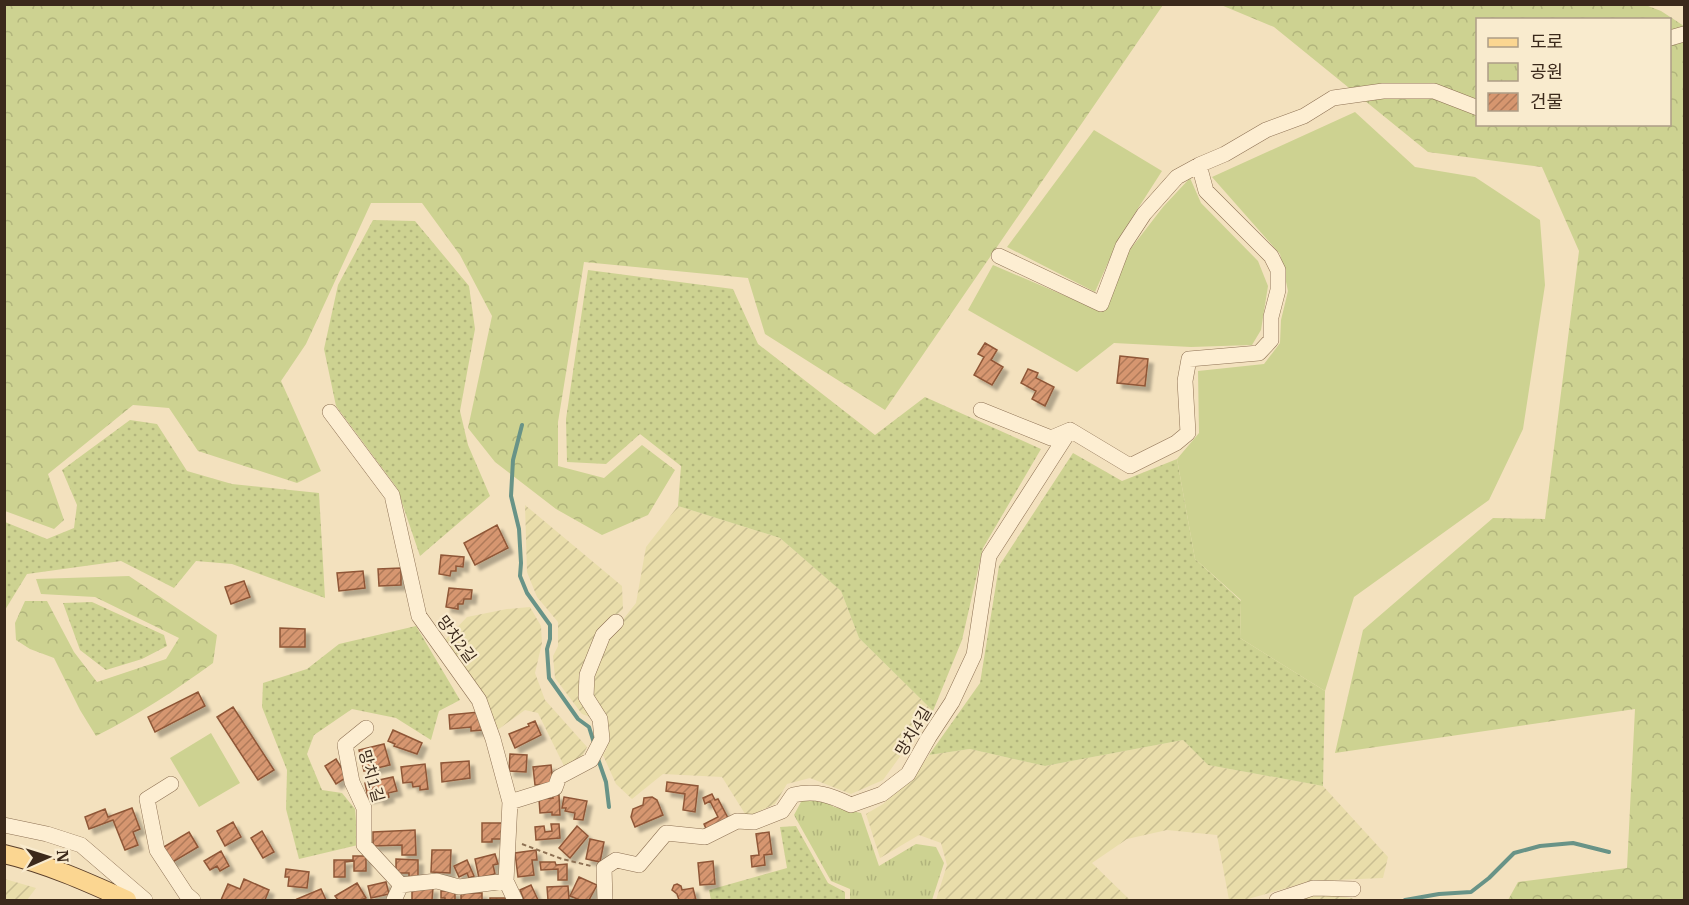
<svg xmlns="http://www.w3.org/2000/svg" width="1689" height="905" font-family="'IBM Plex Serif','Noto Sans KR',serif">
<style>
.farmland{fill:url(#farmland-furrows)}
.grass{fill:url(#grass-dots)}
.forest{fill:url(#forest-crowns);fill-rule:evenodd}
.park{fill:url(#park-tufts)}
.garden{fill:#cdd291}
.lines{fill:none;stroke-linecap:round;stroke-linejoin:round}
.stream{stroke:#689387;stroke-width:4}
.building{fill:url(#building-hatch);stroke:#8f5737;stroke-width:1.5;filter:url(#shadow)}
.minor-casing{stroke:#8d7154;stroke-width:16}
.major-casing{stroke:#5a3e29;stroke-width:20}
.path{stroke:#8d7154;stroke-width:2;stroke-dasharray:4.5 3;stroke-linecap:butt}
.minor{stroke:#fdeed2;stroke-width:15}
.major{stroke:#fbd691;stroke-width:18}
.labels{text-anchor:middle;stroke-width:4.5;stroke-linejoin:round;paint-order:stroke}
.street-label{font-size:16px;fill:#3b291b;stroke:#f9ebce}
</style>
<defs>
<pattern id="farmland-furrows" width="10" height="10" patternUnits="userSpaceOnUse" patternTransform="scale(1.5)"><rect width="10" height="10" fill="#e9ddaa"/><path d="M-1 1l2-2M0 10L10 0M9 11l2-2" fill="none" stroke="#c9be92"/></pattern>
<pattern id="grass-dots" width="8" height="8" patternUnits="userSpaceOnUse" patternTransform="scale(1.5)"><rect width="8" height="8" fill="#cdd291"/><path d="M2 2h.1M6 6h.1" fill="none" stroke="#b1b47c" stroke-width="1.8" stroke-linecap="round"/></pattern>
<pattern id="forest-crowns" width="20" height="18" patternUnits="userSpaceOnUse" patternTransform="scale(1.5)"><rect width="20" height="18" fill="#cdd291"/><path d="M2 6a3 3 0 1 1 6 0M12 15a3 3 0 1 1 6 0" fill="none" stroke="#b1b47c"/></pattern>
<pattern id="park-tufts" width="24" height="20" patternUnits="userSpaceOnUse" patternTransform="scale(1.5)"><rect width="24" height="20" fill="#cdd291"/><path d="M3 7l-1-3M5 7V3M7 7l1-3M15 17l-1-3M17 17v-4M19 17l1-3" fill="none" stroke="#b1b47c"/></pattern>
<pattern id="building-hatch" width="6" height="6" patternUnits="userSpaceOnUse" patternTransform="scale(1.5)"><rect width="6" height="6" fill="#d6966f"/><path d="M-1 1l2-2M0 6l6-6M5 7l2-2" fill="none" stroke="#af7a5a"/></pattern>
<filter id="shadow"><feDropShadow dx="5" dy="5" stdDeviation="1.5" flood-color="#0004"/></filter>
</defs>
<rect width="100%" height="100%" fill="#f3e1be"/>
<!-- farmland -->
<path class="farmland" d="M525,505L622,586L623,609L599,631L582,673L596,719L582,714L555,678L553,656L558,646V622L537,597L527,572Z
M678,506L780,538L841,591L859,638L933,711L883,780L851,794L810,778L787,784L775,804L747,817L722,777L663,774L632,799L616,784L603,755L607,748V720L593,695L595,676L607,640L636,603L646,547Z
M530,607L541,626L542,643L535,673L545,700L587,747L581,759L564,766L538,713L525,710L496,731L483,696L445,640L467,617L507,609Z
M1183,740L1208,765L1323,786L1388,857L1383,878L1311,881L1248,899L1229,900L1217,835L1167,830L1127,839L1092,863L1130,900H936L947,865L941,843L919,835L880,858L866,814L883,804L912,779L929,755L970,749L1045,766Z
M5,879L36,888L27,900H5Z
M1314,892L1351,898L1356,900H1295Z"/>
<!-- grass -->
<path class="grass" d="M373,220L415,221L469,286L475,329L460,411L468,445L490,496L420,556L397,488L336,406L324,349L338,285Z
M588,270L733,289L758,344L875,435L925,397L1041,449L983,548L962,640L933,711L859,638L841,591L780,538L678,506L681,466L640,434L606,464L567,462L566,419Z
M130,420L157,424L187,471L232,484L319,493L325,598L232,564L196,561L174,588L121,561L27,574L5,610V522L47,539L74,528L77,505L62,470Z
M1073,453L1122,481L1177,459L1195,559L1241,601L1240,638L1325,691L1323,786L1208,765L1183,740L1045,766L970,749L929,755L980,683L999,566Z
M92,602L164,635L167,646L142,659L106,670L80,650L63,603Z
M416,626L460,700L439,711L431,740L396,718L352,709L314,735L307,754L322,790L342,793L355,809L358,845L299,859L286,809L287,770L262,707L263,683L307,669L339,644Z
M796,826L828,883L845,892V900H711L709,890L787,868L780,827Z"/>
<!-- forest -->
<path class="forest" d="M1643,4L1661,11L1684,26V900H1508L1518,882L1627,868L1635,709L1335,753L1363,630L1493,518L1545,519L1579,251L1542,167L1428,152L1274,27L1221,5ZM1478,20H1670V124H1478Z
M4,5H1163L885,410L765,334L748,278L584,262L558,422V466L604,478L642,445L675,470L648,515L602,535L556,509L495,462L468,428L492,316L460,255L422,203H371L306,344L281,381L321,471L297,483L198,451L169,408L133,405L48,474L64,520L54,529L5,511Z
M129,576L217,635L213,663C176,690 138,715 96,736L80,710L54,658L30,649L16,640L15,623L25,601H47L74,652L97,682L166,659L179,638L95,597L41,594L36,579Z"/>
<!-- park -->
<path class="park" d="M819,798L834,807L861,813L879,866L916,844L936,847L944,863L932,900H850V889L831,881L794,815L802,800Z"/>
<!-- garden -->
<path class="garden" d="M1355,112L1415,167L1475,177L1540,220L1545,285L1523,429L1489,500L1354,597L1325,691L1240,638L1241,600L1195,559L1177,459L1199,433L1198,371L1264,364L1280,343L1281,320L1288,291L1280,254L1212,177Z
M1094,130L1162,171L1119,238L1095,292L1007,247Z
M1190,178L1201,203L1258,261L1268,286L1261,330L1252,345L1191,347L1114,343L1077,372L968,310L993,265L1103,312L1129,251L1163,207Z
M211,733L240,783L199,807L170,758Z"/>
<g class="lines">
<!-- stream -->
<path class="stream" d="M522,425L513,460L511,496L519,529L521,563L520,576L527,593L550,625V639L547,649L549,678L578,719L589,727L594,743
M598,759L606,782L609,807
M1405,900L1439,894L1471,892L1489,878L1514,853L1540,846L1573,843L1609,852"/>
</g>
<!-- building -->
<path class="building" d="M985,343L997,350L991,360L1003,367L992,385L974,375L984,357L978,354Z
M1120,356L1148,359L1145,386L1117,383Z
M1028,369L1038,373L1036,378L1054,387L1045,406L1032,399L1036,391L1021,383Z
M497,525L508,548L475,565L464,543Z
M441,555L464,557L463,567L456,566V571H451L450,576L439,574Z
M401,568V585L379,586L378,569Z
M363,571L365,588L339,591L337,573Z
M244,581L250,597L231,604L225,587Z
M449,588L472,590L471,599H464L463,604H458V609L446,607Z
M280,628L305,629V647H280Z
M198,692L205,706L155,732L148,717Z
M233,707L274,770L258,780L217,717Z
M479,712L483,730L471,731V727L450,729L449,715Z
M535,721L541,735L515,748L509,734L529,726L528,724Z
M393,730L422,743L417,754L394,746L395,744L388,741Z
M384,744L390,765L364,771L359,750Z
M510,754L527,755L526,772L509,771Z
M336,759L347,777L336,784L325,766Z
M469,761L470,778L442,782L441,763Z
M425,764L428,789L420,790V786L413,787L412,782L403,783L401,767Z
M551,765L553,784L535,785L533,767Z
M393,777L397,791L388,793L389,797L379,800L378,796L368,798L365,783Z
M667,782L698,786L695,812L683,810L685,794L666,791Z
M712,794L715,800L718,799L729,820L707,831L704,824L718,817L710,801L705,804L703,798Z
M552,795H559L560,815H552V812L540,813L539,799L553,798Z
M564,797L587,801L583,820L574,819L575,813L565,811L566,808H562Z
M652,797L657,800L663,815L635,827L631,817L633,809L643,805L644,798Z
M132,808L140,829L133,832L138,845L125,850L113,820L89,829L85,817L105,809L108,817Z
M233,822L241,837L225,846L217,831Z
M482,823H504V839H492V842H482Z
M551,824H559L560,838L536,840L535,827L544,826L545,832L552,831Z
M577,826L588,836L570,858L559,848Z
M415,830L416,855H402V845L373,846V832Z
M262,831L274,852L263,858L251,838Z
M189,832L198,847L171,863L162,848Z
M769,832L772,854L764,855L765,865L752,867L751,856L759,855L756,834Z
M590,839L604,842L600,862L586,859Z
M432,850H451L450,873L431,872Z
M536,850L537,860H532L534,875L518,877L515,853Z
M221,851L229,866L220,871L217,866L210,870L204,861Z
M495,854L498,864L493,865L495,874L479,878L475,859Z
M353,856H366V871H354V861L345,862V877H334V860H353Z
M396,859L418,860V877H409V873H396Z
M467,860L474,876L469,878L467,873L459,877L454,866Z
M713,861L715,884L700,885L698,863Z
M540,862H555L556,865L567,864V880H558V869L541,870Z
M286,869L309,872L307,888L288,886L289,877H285Z
M579,877L597,885L589,900H580L570,896Z
M244,879L269,890L265,900H221L228,884L240,889Z
M386,882L389,894L371,898L368,886Z
M357,883L366,898L361,900H338L335,896Z
M677,884L681,886L682,890L693,888L696,900H679L677,894L672,890L674,885Z
M531,885L538,900H524L520,890Z
M568,886L569,900H548L547,887Z
M412,888H433L432,900H412Z
M321,889L326,900H298L297,899Z
M441,891H455V900H445V898H441Z
M461,893H482V900H461Z
M490,898H506V900H490Z"/>
<g class="lines">
<defs>
<path id="minor" d="M1670,38L1684,34
M999,256L1101,304L1123,246L1144,214L1177,177L1199,165L1225,154L1266,130L1304,116L1333,98L1383,91H1434L1478,108
M981,410L1051,438L1070,430L1130,466L1176,443L1188,433L1185,381L1189,359L1259,353L1271,340V317L1278,290V270L1271,256L1206,191L1199,165
M330,412L392,495L419,616L479,700L493,739L510,802L506,881L515,900
M366,728L345,745L352,782L364,808V845L401,885L394,900
M171,784L147,799L157,850L186,894L193,900
M510,802L555,788L559,777L591,760L602,739L600,719L586,697L587,675L603,635L616,622
M4,825L47,834L81,845L145,900
M401,885L437,881L459,887L506,881
M605,900L604,868L616,860L639,865L666,833L705,837L737,821L754,822L782,811L793,795C816,790 830,795 851,805L882,794L908,774L929,737L952,702L974,655L989,556L1070,430
M1277,900L1313,888L1353,889"/>
<path id="major" d="M4,854C47,864 87,882 127,900"/>
</defs>
<!-- minor casing -->
<use href="#minor" class="minor-casing"/>
<!-- major casing -->
<use href="#major" class="major-casing"/>
<!-- path -->
<path class="path" d="M522,844L562,859L591,866"/>
<!-- minor -->
<use href="#minor" class="minor"/>
<!-- major -->
<use href="#major" class="major"/>
</g>
<g class="labels">
<!-- street labels -->
<g class="street-label">
<text transform="translate(457 639) rotate(54)" y="6">망치2길</text>
<text transform="translate(913 731) rotate(-59)" y="6">망치4길</text>
<text transform="translate(372 776) rotate(74)" y="6">망치1길</text>
</g>
</g>
<!-- border -->
<rect width="1689" height="905" fill="none" stroke="#3b291b" stroke-width="12"/>
<!-- legend -->
<rect x="1476" y="18" width="195" height="108" fill="#f9ebce" stroke="#ad9d86" stroke-width="1.5"/>
<rect x="1488" y="38" width="30" height="9" fill="#fbd691" stroke="#ad9d86" stroke-width="1.5"/>
<text x="1530" y="48" font-size="18" fill="#3b291b">도로</text>
<rect x="1488" y="63" width="30" height="18" fill="url(#park-tufts)" stroke="#ad9d86" stroke-width="1.5"/>
<text x="1530" y="78" font-size="18" fill="#3b291b">공원</text>
<rect x="1488" y="93" width="30" height="18" fill="url(#building-hatch)" stroke="#ad9d86" stroke-width="1.5"/>
<text x="1530" y="108" font-size="18" fill="#3b291b">건물</text>
<!-- north arrow -->
<g transform="translate(48 857) rotate(87)" stroke="#f9ebce" stroke-width="4.5" paint-order="stroke">
<path d="M0-4.5L10 22L0 15L-10 22Z" fill="#3b291b"/>
<text y="-9" font-size="16" font-weight="bold" text-anchor="middle" fill="#3b291b">N</text>
</g>
</svg>
